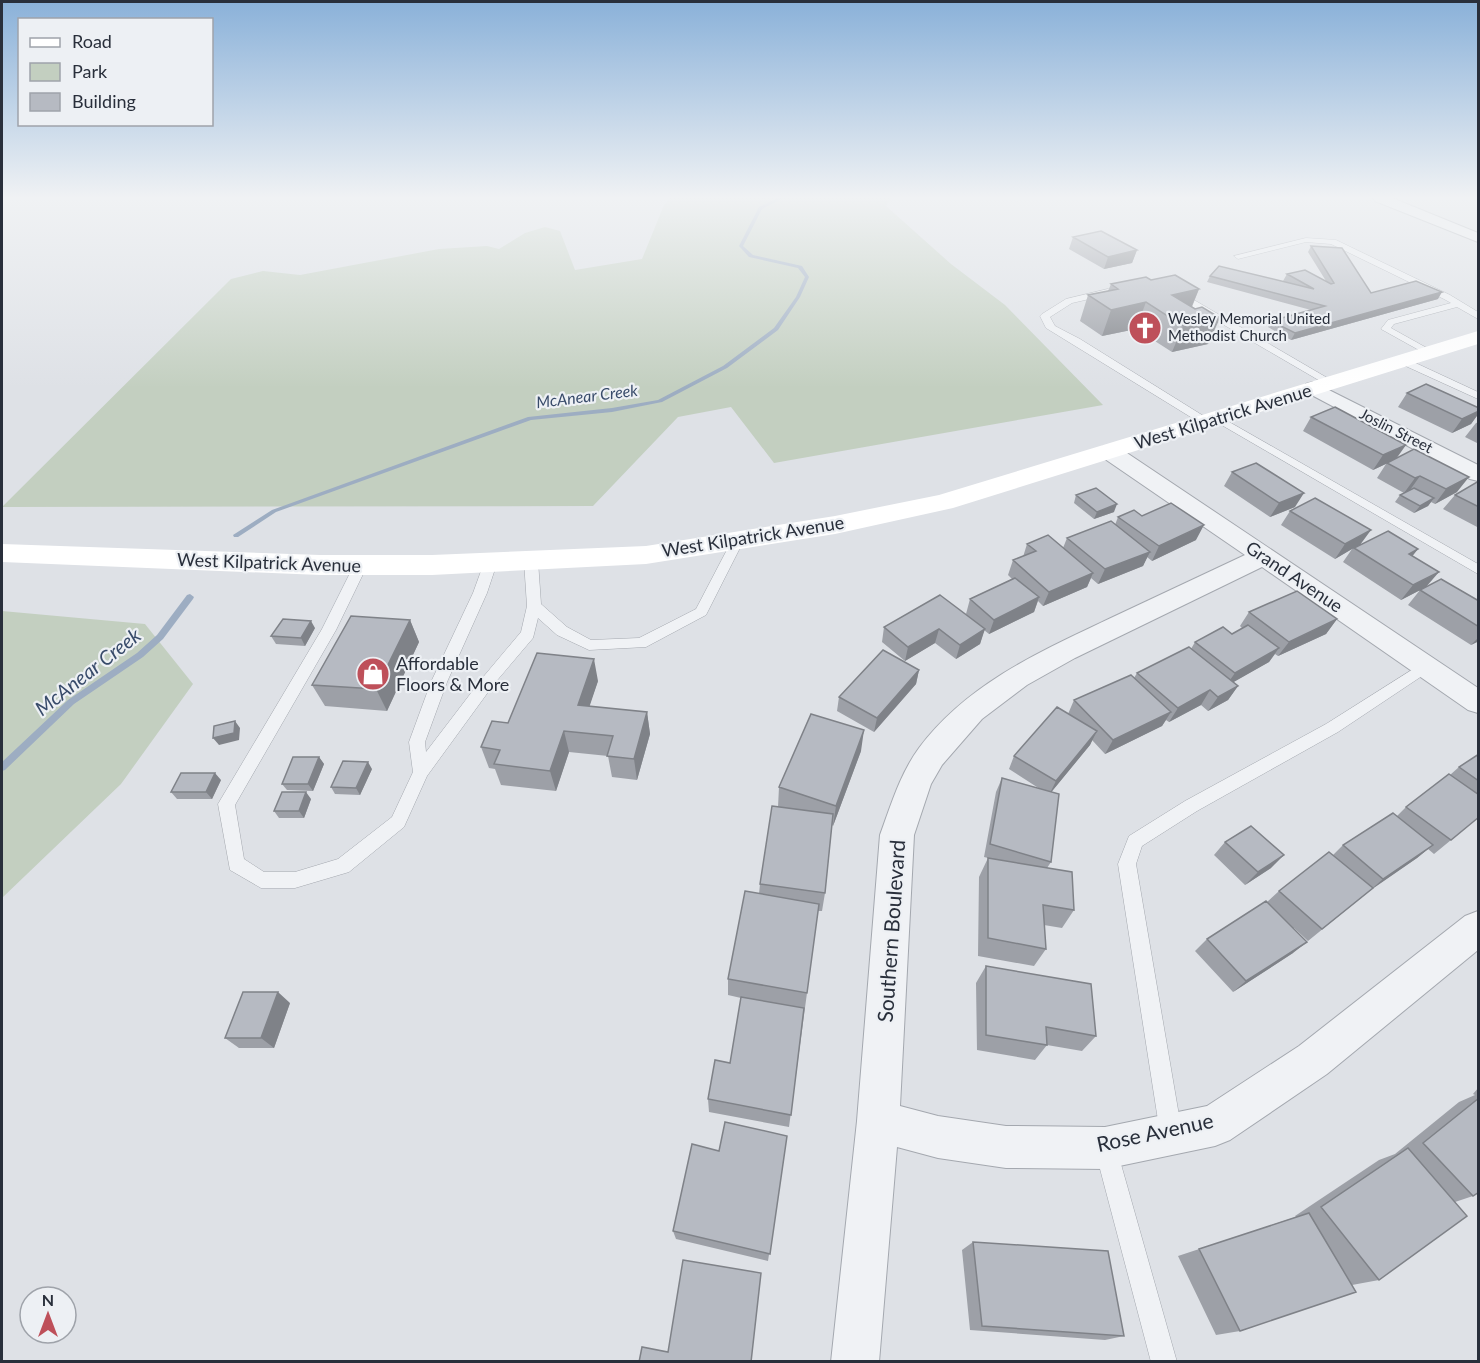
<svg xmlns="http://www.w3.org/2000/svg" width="1480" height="1363" font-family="Lato,sans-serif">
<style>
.green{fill:#c3cfc0}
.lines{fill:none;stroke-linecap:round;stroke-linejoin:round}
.stream{fill:#9dadc2;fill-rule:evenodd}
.lane-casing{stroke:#a4a8af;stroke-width:1}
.street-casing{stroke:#a4a8af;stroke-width:2}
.lane{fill:#f0f2f5;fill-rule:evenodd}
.street{fill:#f0f2f5;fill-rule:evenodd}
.secondary{fill:#fff;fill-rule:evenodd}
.wall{fill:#9da0a7}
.shaded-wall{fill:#7f8288}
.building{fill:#b6bac2;stroke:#7f8288;stroke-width:1.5}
.labels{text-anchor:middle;stroke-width:4.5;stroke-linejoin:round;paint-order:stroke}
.far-poi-label{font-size:15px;fill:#292f3b;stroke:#edf0f4;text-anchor:start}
.far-street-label{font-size:15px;fill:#292f3b;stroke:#edf0f4}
.far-water-label{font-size:16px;font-style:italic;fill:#384b6a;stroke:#edf0f4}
.street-label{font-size:18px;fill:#292f3b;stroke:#edf0f4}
.poi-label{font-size:18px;fill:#292f3b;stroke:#edf0f4;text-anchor:start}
.water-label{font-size:20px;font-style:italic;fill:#384b6a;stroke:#edf0f4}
.near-street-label{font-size:21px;fill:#292f3b;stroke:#edf0f4}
</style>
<rect width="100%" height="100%" fill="#dee1e6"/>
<!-- green -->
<path class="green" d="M670,198H892L886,206L951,264L1005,305L1103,405L774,463L731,407L678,417L593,506L2,507L231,279L263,271L300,275L439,249L487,246L499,249L525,233L545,227L560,231L575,270L642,259L664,205Z
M2,611L145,624L193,684L121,784L2,898Z"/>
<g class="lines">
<!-- stream -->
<path class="stream" d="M778,198H783L762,209L743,246L753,255L802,266L809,277L800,297L778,330L727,368L662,402L612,412L531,420L276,512L238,537H234L233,535L272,510L528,417L612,408L658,400L723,366L774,328L796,297L805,277L798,268L749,257L739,246L759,207Z
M190,594L194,597L193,599L163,639L143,657L74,704L5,770L2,771V762L68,700L137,653L157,635L187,595Z"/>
<defs>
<path id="lane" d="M1306,238L1336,240L1450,295L1478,312V319L1457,307L1394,324L1391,328L1434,352L1426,354L1381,329L1388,320L1451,303L1444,299L1331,244L1306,242L1238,259L1234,256Z
M1108,289L1111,290V294L1072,303L1050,317L1055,326L1080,339L1210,420V424H1202L1046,328L1040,316L1042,314L1066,299Z
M1174,292L1194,300L1336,383L1327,385L1188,304L1171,297V293Z
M1399,359H1407L1478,392V399L1399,363Z
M1217,415L1478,564V574L1213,420L1212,418Z
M737,538L743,542L706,615L646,647L589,650L557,635L538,618L533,638L494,684L427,776L404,827L349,872L295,888H261L230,870L218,804L322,629L355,563H365L367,566L336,630L235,805L244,859L264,872H295L338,859L392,817L413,772L409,742L431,682L473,593L485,560L490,559L497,563L487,593L447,682L425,742L426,752L484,676L521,632L527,606L524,561L526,558L531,557L538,561L541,604L567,627L591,640L639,638L696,609L731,542Z
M1426,661L1431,662L1433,666L1431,670L1338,732L1197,811L1142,846L1136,864L1182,1133L1179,1141L1171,1144L1163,1141L1160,1133L1118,864L1129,836L1185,801L1326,724Z
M1106,1139L1114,1142L1117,1150L1177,1362H1151L1095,1150L1098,1142Z"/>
<path id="street" d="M1373,198H1392L1478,233V242L1375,201Z
M1313,382L1478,465V481L1470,479L1306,392L1303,388L1306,384Z
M1110,445L1118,447L1478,688V713L1468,710L1262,567L1075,658L1027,685L982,719L942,765L931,784L914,835L900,1106L938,1116L1006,1126L1105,1127L1207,1106L1299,1046L1465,916L1478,911V950L1327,1074L1230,1140L1215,1146L1105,1169L1006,1168L938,1158L897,1147L879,1362H831L857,1121L880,835C891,805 900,774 919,748C968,683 1041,651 1113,617C1157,596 1201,576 1245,555L1102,457L1099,452L1102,447Z"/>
</defs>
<!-- lane casing -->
<use href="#lane" class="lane-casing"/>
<!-- street casing -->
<use href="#street" class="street-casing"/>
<!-- lane -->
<use href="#lane" class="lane"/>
<!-- street -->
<use href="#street" class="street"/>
<!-- secondary -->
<path class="secondary" d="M1478,331V344L953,508L835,534L646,564L432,575H320L2,562V544L320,555H432L646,546L835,516L939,495Z"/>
</g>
<!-- wall -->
<path class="wall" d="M1073,237L1137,250L1132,263L1104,269L1069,249Z
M1311,246L1371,293L1438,299L1291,340L1268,327L1271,321L1311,310L1207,282L1210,276L1285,282L1283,281L1287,274L1326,281L1308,252Z
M1151,280L1199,289L1192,307L1208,344L1172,352L1136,329L1102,336L1080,321L1088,295L1108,291L1111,284Z
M1407,393L1479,408V413L1471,424L1452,433L1398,407Z
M1311,417L1397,458L1457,492L1435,504L1431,502L1428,506L1414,513L1395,502L1400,495L1404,493L1377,478L1386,464L1373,470L1303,431Z
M1479,422V444L1465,437L1476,423Z
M1232,472L1295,507L1270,517L1224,486Z
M1479,483V528L1443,509L1455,495Z
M1076,495L1114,512L1094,519L1074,503Z
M1290,511L1361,544L1418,549L1412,556L1427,586L1479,601V641L1471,645L1408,605L1420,590L1424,588L1401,600L1343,562L1352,549L1335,559L1281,525Z
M1142,516L1196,540L1152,561L1147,557L1143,566L1098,584L1091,578L1087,587L1043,606L1038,601L1034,612L989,634L984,630L980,644L956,659L935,643L905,661L882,642L884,627L975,622L966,614L970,599L1012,579L1008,575L1013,560L1023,557L1027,544L1063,548L1067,538L1115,525L1118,517Z
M1249,612L1337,619L1326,634L1278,656L1275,654L1269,662L1233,682L1238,686L1228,700L1208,711L1201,705L1169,722L1166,720L1162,726L1105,754L1092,740L1090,745L1051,792V862L1047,868L1074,910L1062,928L1044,925L1046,949L1034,966L978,956L979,877L988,858L984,857L996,792L1002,778L1040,789L1009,769L1014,756L1068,714L1074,700L1134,678L1137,673L1191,649L1195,642L1232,634L1242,628L1240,626Z
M410,620L419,642L387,711L325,706L312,685Z
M315,628L305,646L276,644L271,636Z
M919,670L916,684L874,732L837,711L839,697Z
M598,681L589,706L647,712L650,734L637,780L612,777L608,756L569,752L556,791L501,785L495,769L489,768L481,747L508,723Z
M861,751L833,826L832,825L825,893L822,911H818L789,1127L709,1112L708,1099L730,1063L741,998L728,995V979L759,894L760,884L778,807L779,787Z
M1479,754V817L1434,854L1428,849L1417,858L1373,888L1308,941L1294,928L1293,953L1233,992L1195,951L1207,939L1267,902L1279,891L1333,855L1343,845L1397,816L1406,807L1450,775L1459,767Z
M319,757L324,764L313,791L287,790L282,784Z
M372,769L360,795L335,794L331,787Z
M221,780L212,799H177L171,792Z
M311,799L304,818H279L274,811Z
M1225,842L1271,868L1245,885L1214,855Z
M986,966L1096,1036L1082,1051L1047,1045L1035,1060L977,1050L976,983Z
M290,1003L274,1048H239L225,1038Z
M1479,1087V1192L1473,1196L1455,1202L1379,1280L1352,1285L1240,1331L1216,1335L1178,1256L1296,1217L1295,1216L1379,1160L1395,1154L1459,1102L1475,1095L1473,1094Z
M787,1136L768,1261L676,1239L673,1231L719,1151Z
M973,1242L1124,1336L1105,1340L970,1330L962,1250Z"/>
<!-- shaded-wall -->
<path class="shaded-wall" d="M1137,250L1132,263L1104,269L1108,257Z
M1199,289L1188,315L1172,295Z
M1442,292L1438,299L1291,340L1295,333Z
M1146,302L1136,329L1102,336L1111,310Z
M1220,318L1208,344L1172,352L1183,326Z
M1479,411V413L1471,424L1452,433L1462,419Z
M1406,445L1396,459L1373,470L1383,455Z
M1420,476L1410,490L1404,493L1415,478Z
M1469,477L1457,492L1435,504L1446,489Z
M1304,493L1295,507L1270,517L1279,503Z
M1434,498L1428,506L1414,513L1420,506Z
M1117,504L1114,512L1094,519L1097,512Z
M1204,525L1196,540L1152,561L1159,546Z
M1371,530L1360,545L1352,549L1335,559L1345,544Z
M1418,549L1406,564L1409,554Z
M1150,552L1143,566L1098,584L1105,569Z
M1439,572L1426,587L1401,600L1413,585Z
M1093,573L1087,587L1043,606L1049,592Z
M1039,597L1034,612L989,634L994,620Z
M1337,619L1326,634L1278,656L1289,642Z
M410,620L419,642L387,711L376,689Z
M311,621L315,628L305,646L301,638Z
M939,629L935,643L905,661L908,647Z
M985,629L980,644L956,659L960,645Z
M1479,637V641L1471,645Z
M1279,648L1269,662L1225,687L1235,673Z
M594,659L598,681L583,726L578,705Z
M919,670L916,684L874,732L877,718Z
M1238,686L1228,700L1208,711L1218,697Z
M1210,690L1201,705L1169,722L1178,708Z
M647,712L650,734L637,780L634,759Z
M1171,712L1162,726L1105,754L1113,740Z
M235,721L240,728L239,740L219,745L213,738Z
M864,730L861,751L833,826L836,806Z
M564,731L569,752L556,791L550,771Z
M1097,731L1090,745L1049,795L1056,781Z
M319,757L324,764L313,791L308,784Z
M368,762L372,769L360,795L356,788Z
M215,773L221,780L212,799L206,792Z
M306,792L311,799L304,818L299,811Z
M1433,845L1417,858L1368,892L1383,879Z
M1284,855L1271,868L1245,885L1258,872Z
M1307,942L1293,953L1233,992L1246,981Z
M278,992L290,1003L274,1048L261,1038Z"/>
<!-- building -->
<path class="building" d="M1101,231L1137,250L1108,257L1073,237Z
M1311,246L1342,248L1371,293L1416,281L1442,292L1295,333L1271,321L1325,306L1210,276L1219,266L1314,289L1287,274L1305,270L1331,284L1334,283Z
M1175,275L1199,289L1172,295L1195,309L1202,307L1220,318L1183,326L1146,302L1111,310L1088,295L1118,289L1111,284L1146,277L1151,280Z
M1426,384L1479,408V411L1462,419L1407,393Z
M1335,407L1406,445L1383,455L1311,417Z
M1414,449L1469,477L1446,489L1420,476L1415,478L1387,463Z
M1256,463L1304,493L1279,503L1232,472Z
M1477,482L1479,483V507L1455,495Z
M1096,488L1117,504L1097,512L1076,495Z
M1414,488L1434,498L1420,506L1400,495Z
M1315,498L1371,530L1345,544L1290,511Z
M1171,503L1204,525L1159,546L1118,517L1134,510L1142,516Z
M1111,521L1150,552L1105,569L1067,538Z
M1388,531L1418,549L1409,554L1439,572L1413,585L1354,548Z
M1048,535L1093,573L1049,592L1013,560L1036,551L1027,544Z
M1015,578L1039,597L994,620L970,599Z
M1441,579L1479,601V627L1420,590Z
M1297,591L1337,619L1289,642L1249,612Z
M940,595L985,629L960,645L939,629L908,647L884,627Z
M351,616L410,620L376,689L312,685Z
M283,619L311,621L301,638L271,636Z
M1248,625L1279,648L1235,673L1195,642L1223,627L1232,634Z
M1189,647L1238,686L1218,697L1210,690L1178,708L1137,673Z
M883,650L919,670L877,718L839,697Z
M537,653L594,659L578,705L647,712L634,759L607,756L613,736L564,731L550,771L494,764L500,750L481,747L492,721L508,723Z
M1131,675L1171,712L1113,740L1074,700Z
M1057,707L1097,731L1056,781L1014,756Z
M811,714L864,730L836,806L779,787Z
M235,721L234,733L213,738L214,726Z
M1479,754V781L1459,767Z
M293,757H319L308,784H282Z
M343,761L368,762L356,788L331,787Z
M181,773H215L206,792H171Z
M1449,774L1479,795V817L1451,840L1406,807Z
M1002,778L1059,794L1051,862L990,844Z
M282,792H306L299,811H274Z
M772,806L833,814L825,893L760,884Z
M1393,813L1433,845L1383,879L1343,845Z
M1251,826L1284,855L1258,872L1225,842Z
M1329,852L1373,888L1322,929L1279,891Z
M988,858L1072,872L1074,910L1043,905L1046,949L988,938Z
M745,891L819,904L807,993L728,979Z
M1266,901L1307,942L1246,981L1207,939Z
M986,966L1091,984L1096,1036L1046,1027L1047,1045L986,1035Z
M243,992H278L261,1038H225Z
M741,997L804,1008L791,1115L708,1099L715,1060L730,1063Z
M1479,1098V1192L1473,1196L1423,1143Z
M725,1122L787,1136L770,1254L673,1231L692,1144L719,1151Z
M1408,1148L1467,1216L1379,1280L1321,1207Z
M1309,1213L1356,1292L1240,1331L1199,1249Z
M973,1242L1108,1251L1124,1336L982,1326Z
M683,1260L761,1273L751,1362H639L642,1347L668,1352Z"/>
<!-- sky -->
<linearGradient id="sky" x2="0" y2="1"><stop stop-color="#8ab1d9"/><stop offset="0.51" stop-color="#f0f2f4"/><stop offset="1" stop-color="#f0f2f4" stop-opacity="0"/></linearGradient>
<rect width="1480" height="388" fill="url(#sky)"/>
<!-- icons -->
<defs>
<symbol id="church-disc" viewBox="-11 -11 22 22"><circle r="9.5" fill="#be505a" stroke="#edf0f4"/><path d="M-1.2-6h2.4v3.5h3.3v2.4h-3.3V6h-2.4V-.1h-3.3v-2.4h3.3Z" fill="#fff"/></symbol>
<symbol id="shop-disc" viewBox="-11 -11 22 22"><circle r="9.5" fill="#be505a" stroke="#edf0f4"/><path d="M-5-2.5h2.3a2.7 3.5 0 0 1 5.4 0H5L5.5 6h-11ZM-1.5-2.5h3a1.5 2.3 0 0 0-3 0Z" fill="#fff"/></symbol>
</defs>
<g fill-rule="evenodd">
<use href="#church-disc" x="1126" y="309" width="38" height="38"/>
<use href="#shop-disc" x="354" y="655" width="38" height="38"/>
</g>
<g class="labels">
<!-- far-poi labels -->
<g class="far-poi-label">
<text x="1168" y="324">Wesley Memorial United<tspan x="1168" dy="17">Methodist Church</tspan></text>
</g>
<!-- far-street labels -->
<g class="far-street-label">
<text transform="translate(1396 431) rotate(27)" y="5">Joslin Street</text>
</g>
<!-- far-water labels -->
<g class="far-water-label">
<text transform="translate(587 396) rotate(-7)" y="6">McAnear Creek</text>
</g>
<!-- street labels -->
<g class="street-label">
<text transform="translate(1223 417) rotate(-17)" y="6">West Kilpatrick Avenue</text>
<text transform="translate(753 537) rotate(-9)" y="6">West Kilpatrick Avenue</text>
<text transform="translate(269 563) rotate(2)" y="6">West Kilpatrick Avenue</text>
<text transform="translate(1294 577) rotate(34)" y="6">Grand Avenue</text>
</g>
<!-- poi labels -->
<g class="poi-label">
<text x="396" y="670">Affordable<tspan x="396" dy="21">Floors &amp; More</tspan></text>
</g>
<!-- water labels -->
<g class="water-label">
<text transform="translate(88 672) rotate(-38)" y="7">McAnear Creek</text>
</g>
<!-- near-street labels -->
<g class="near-street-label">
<text transform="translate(892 931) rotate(-86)" y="7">Southern Boulevard</text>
<text transform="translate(1155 1133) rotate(-12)" y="7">Rose Avenue</text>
</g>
</g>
<!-- border -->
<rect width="1480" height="1363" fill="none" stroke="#292f3b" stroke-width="6"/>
<!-- legend -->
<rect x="18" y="18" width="195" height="108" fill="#edf0f4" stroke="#9fa3aa" stroke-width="1.5"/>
<rect x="30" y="38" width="30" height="9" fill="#ffffff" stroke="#9fa3aa" stroke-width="1.5"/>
<text x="72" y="48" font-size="18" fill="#292f3b">Road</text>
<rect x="30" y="63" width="30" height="18" fill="#c3cfc0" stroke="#9fa3aa" stroke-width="1.5"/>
<text x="72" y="78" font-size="18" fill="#292f3b">Park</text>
<rect x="30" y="93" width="30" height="18" fill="#b6bac2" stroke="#9fa3aa" stroke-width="1.5"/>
<text x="72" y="108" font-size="18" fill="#292f3b">Building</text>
<!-- north arrow -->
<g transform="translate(48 1315)"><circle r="28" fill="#edf0f4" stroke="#9fa3aa" stroke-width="1.5"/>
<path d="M0-4.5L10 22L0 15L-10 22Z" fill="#be505a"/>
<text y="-9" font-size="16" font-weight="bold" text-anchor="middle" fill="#292f3b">N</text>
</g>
</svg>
